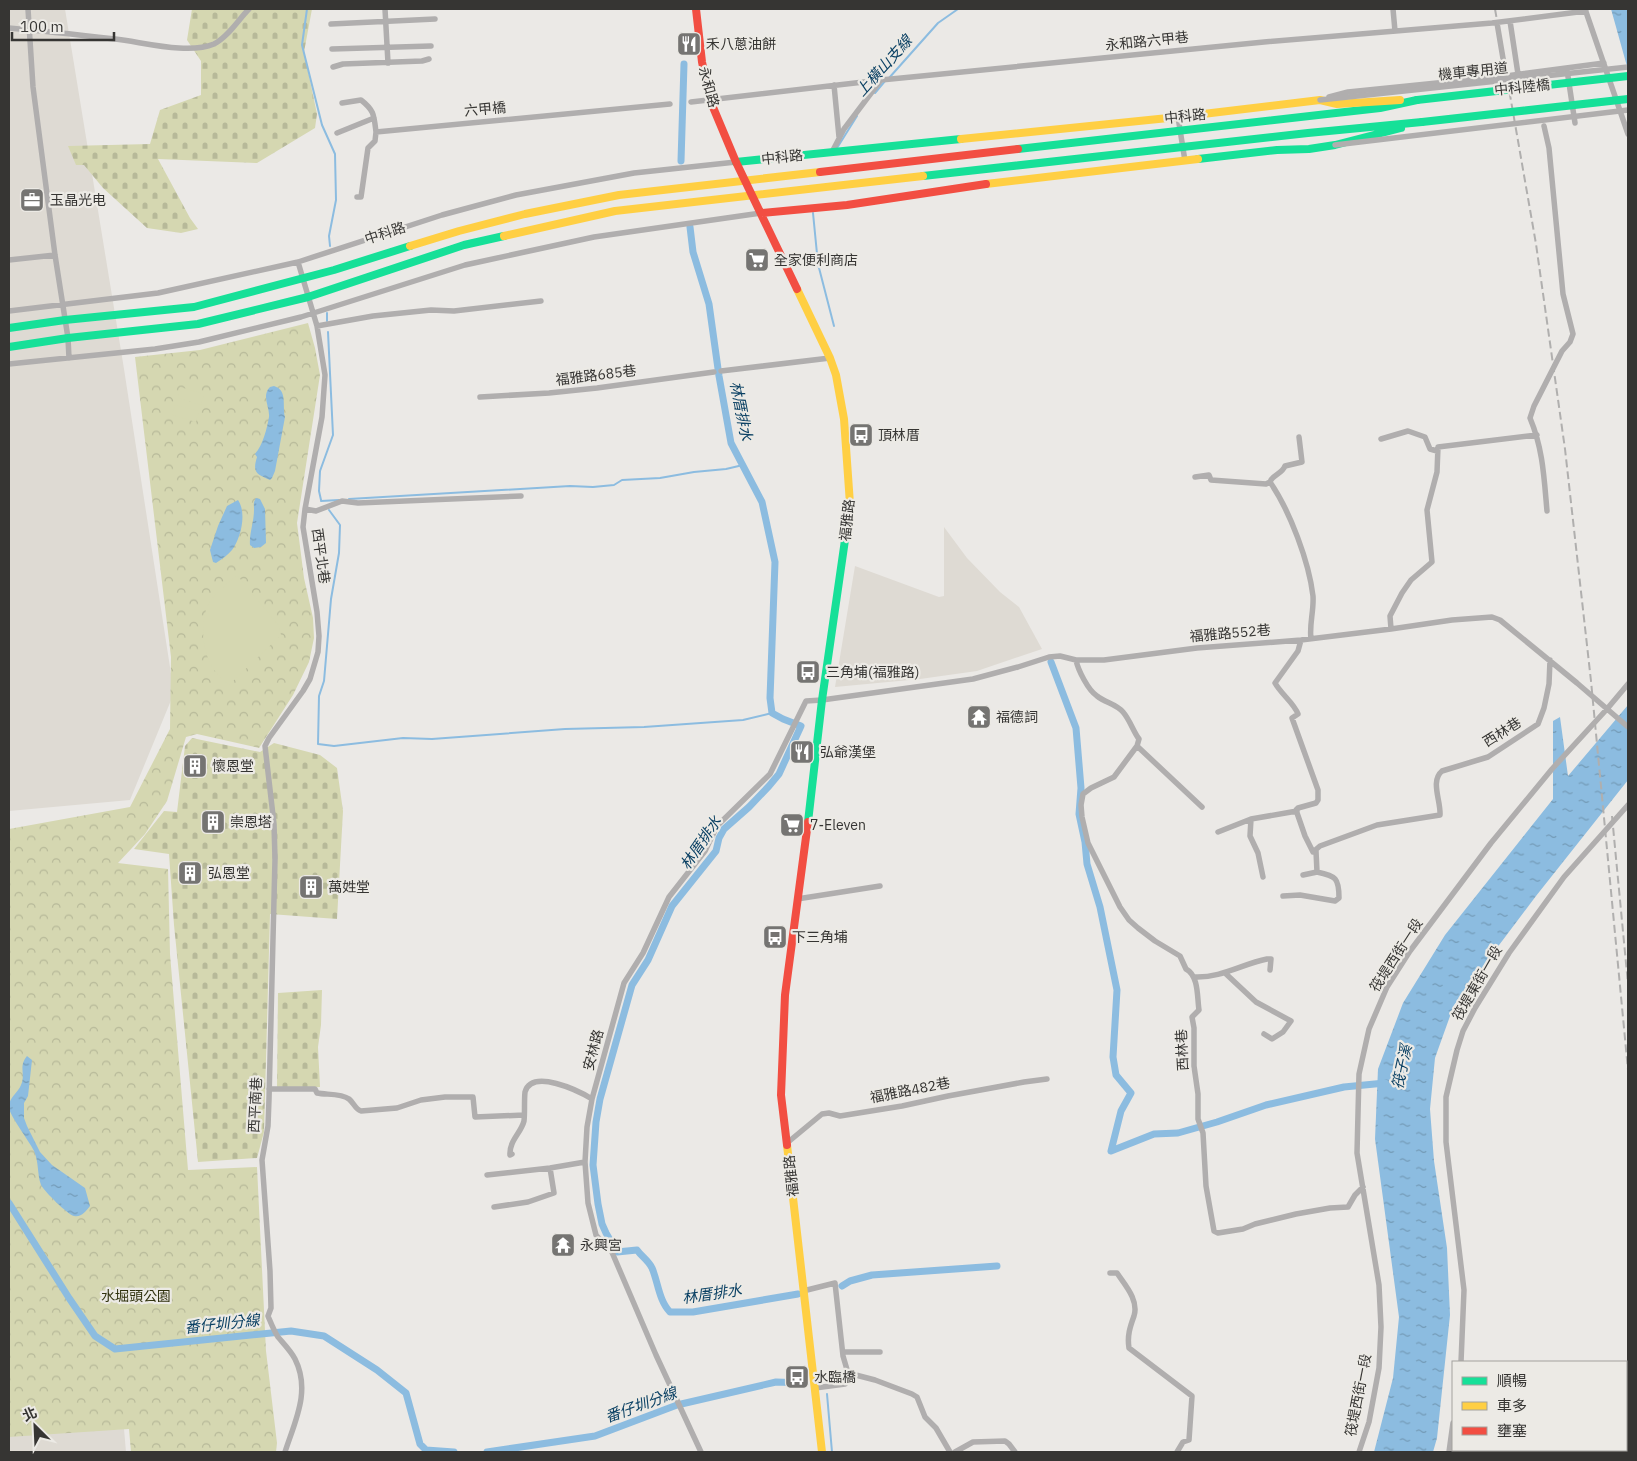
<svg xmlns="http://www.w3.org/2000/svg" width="1637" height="1461" font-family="'IBM Plex Sans','Noto Sans TC',sans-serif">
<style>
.built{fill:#dedad3}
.cemetery{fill:url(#cemetery-stones)}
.park{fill:url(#park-crowns)}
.pitch{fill:#d5d7b1}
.water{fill:url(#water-ripples)}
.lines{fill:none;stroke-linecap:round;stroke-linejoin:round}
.stream{stroke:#8cbce0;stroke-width:2}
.canal{stroke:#8cbce0;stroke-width:7}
.street{stroke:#b0aeae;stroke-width:5.5}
.fast{stroke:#16e098;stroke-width:8}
.slow{stroke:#ffcf43;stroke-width:8}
.jam{stroke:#f24e42;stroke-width:8}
.rail{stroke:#b0afae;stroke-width:2;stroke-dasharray:8 4;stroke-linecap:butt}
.street-bridge{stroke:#b0aeae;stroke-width:5.5}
.fast-bridge{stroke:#16e098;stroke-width:8}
.labels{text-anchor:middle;stroke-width:4.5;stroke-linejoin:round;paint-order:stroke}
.street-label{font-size:14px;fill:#363533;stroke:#eceae5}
.poi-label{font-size:14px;fill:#363533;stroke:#eceae5;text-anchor:start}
.park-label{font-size:14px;fill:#30320e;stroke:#eceae5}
.water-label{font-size:15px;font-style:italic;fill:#0b4164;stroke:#eceae5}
</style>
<defs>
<pattern id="cemetery-stones" width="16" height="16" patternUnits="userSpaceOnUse" patternTransform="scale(1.25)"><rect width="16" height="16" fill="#d5d7b1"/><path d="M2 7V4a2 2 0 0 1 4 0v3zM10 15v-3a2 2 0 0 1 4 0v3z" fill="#b7b999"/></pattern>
<pattern id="park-crowns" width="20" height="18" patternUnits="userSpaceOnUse" patternTransform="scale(1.25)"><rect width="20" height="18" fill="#d5d7b1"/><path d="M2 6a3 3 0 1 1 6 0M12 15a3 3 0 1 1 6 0" fill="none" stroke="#b7b999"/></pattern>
<pattern id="water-ripples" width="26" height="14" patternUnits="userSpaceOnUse" patternTransform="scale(1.25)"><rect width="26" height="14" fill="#8cbce0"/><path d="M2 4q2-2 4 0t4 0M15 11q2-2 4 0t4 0" fill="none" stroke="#739ab6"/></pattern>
</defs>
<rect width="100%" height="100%" fill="#ebe9e6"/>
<!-- built -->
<path class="built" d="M9,9H65L124,369L174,693L130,800L9,811Z
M944,527L967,558L1000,592L1019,607L1042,649L977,671L920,679L835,687L855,566L939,597L944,596Z
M124,1429L126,1452H9V1434Z"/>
<!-- cemetery -->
<path class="cemetery" d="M192,9H312L304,52L317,114L315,128L257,163L158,159L190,218L198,229L181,233L147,228L103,188L84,165H76L68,146L150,144L160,110L201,95V61L187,40Z
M192,738L260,752L274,743L320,755L337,768L343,811L337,919L270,914L264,1132L257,1158L198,1162L174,925L169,854L134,849L164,811L177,812L185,746Z
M322,990L321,1025L318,1047L320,1087L277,1088L278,993Z"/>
<!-- park -->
<path class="park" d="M308,323L315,348L320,375L297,523L304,578L313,618L314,638L309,662L293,695L259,748L197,734L186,737L167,801L145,834L118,863L168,869L170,954L188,1170L257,1167L266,1351L277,1443L276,1452H131L129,1429L9,1437V829L130,807L170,729L171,657L135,357L200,350Z"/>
<!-- pitch -->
<path class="pitch" d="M180,387L204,394L201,405L178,398Z
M175,405L199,411L196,422L172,415Z
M237,575L279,626L281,635L229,685C225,681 218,676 215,671C202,654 199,622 209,603C216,592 227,584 237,575Z"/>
<!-- water -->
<path class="water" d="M1611,9H1628V70Z
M274,386C288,390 282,406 285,417L275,471L272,478L270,480C257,474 252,473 257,457L255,454C263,445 267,428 269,417C270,407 261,396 270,387Z
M256,498L260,499L265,509L266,543L261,547L254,548L250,545C249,534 254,522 254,510C254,505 253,502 256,498Z
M238,500C247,513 241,538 232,550C228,555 222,559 216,563L213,562L210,550L218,526L227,506Z
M1628,705V780L1536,896L1454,1005L1435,1058L1430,1109L1434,1161L1447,1248L1450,1315L1437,1438L1433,1452H1374L1393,1378L1399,1317L1375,1139L1378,1069L1403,1003L1445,935L1553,799V721L1560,717L1568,776Z
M27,1056L32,1060L28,1096L24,1103V1118L27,1126L40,1152L52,1165L85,1188L90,1206C86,1211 81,1218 74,1216C67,1214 45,1192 41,1185C37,1174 39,1162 34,1151C29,1141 10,1116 9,1108C8,1098 18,1093 21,1085C26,1074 18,1067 27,1056Z"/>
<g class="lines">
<!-- stream -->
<path class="stream" d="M307,9L302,45L322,125L335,154L336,200L329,236L330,246
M889,78L938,23L958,9
M875,93L885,81
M837,148L857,116
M813,213L818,264L834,326
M327,321V313
M349,499L570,486L593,487L614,485L622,480L660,478L694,472L726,469L743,465
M321,500L319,491L320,471L333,435L328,332
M321,501L339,500
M329,510L340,525L339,553L331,599L324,681L319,696L318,744L334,746L403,738L432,739L565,729L644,727L743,720L772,713
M827,1394L832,1452"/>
<!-- canal -->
<path class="canal" d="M681,161L684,64
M690,227L693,252L709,304L719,376L731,443L762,502L775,562L770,698L772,713L783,719L801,726L779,774L769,786L749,807L724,829L719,838L716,851L672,906L648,960L632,985L600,1099L596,1122L593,1165L598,1204L602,1224L606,1233L617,1252L637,1250C642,1257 648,1260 652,1268C658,1282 659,1301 670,1312H693L798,1294
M1051,662L1076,728L1081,788L1079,814L1085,842L1087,864L1100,907L1117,990L1113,1057L1116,1075L1131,1093L1121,1111L1111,1151L1154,1134L1178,1133L1217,1122L1266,1105L1344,1087L1385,1083
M9,1203L69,1298L95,1336L115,1349L291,1331L324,1336L377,1370L406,1393L420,1444L426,1450L454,1452
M842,1286L850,1281L872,1275L997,1266
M487,1452L595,1436L677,1405L776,1382L804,1383"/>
<!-- street -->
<path class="street" d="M28,9L33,87L55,255L68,338L69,358
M385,9L388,63
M1393,9L1395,31
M1585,9L1628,134
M1510,21L1518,74
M1497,23L1506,76
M331,24L435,19
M9,28C44,31 80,35 115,39C143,42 188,55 214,44C228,37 238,20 249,9
M332,49L431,46
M333,67L343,64L422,61L429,59
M1567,70L1575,123
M834,85L839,137
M1329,97L1348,92L1506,76L1604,63
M691,102L881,80L1264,42L1492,23L1586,11
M342,103L361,100C374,110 374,115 376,132
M1178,117L1185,161
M1544,126L1549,148L1563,294L1573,334L1570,342L1562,351L1534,406L1530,418C1543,449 1544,477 1547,511
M337,133L374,118
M832,152L844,129L881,80
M357,197H361L368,148L375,141L376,132L670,104
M9,260L55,255
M9,311L158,293L298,262L442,215L516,195L634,173L736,162
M317,326L373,316L431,310L454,311L541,301
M9,364L155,349L199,342L301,317L465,265L594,237L761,213
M721,371L830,358
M480,397L549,393L597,388L714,372
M1299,437L1302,462L1285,466C1282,474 1272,475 1270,482C1290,511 1309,562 1313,596C1314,611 1309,625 1311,639
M1381,439L1408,431L1425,437L1430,449L1437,451
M1195,477L1209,475L1211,480L1266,484L1270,482
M305,509L316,511L342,501L358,503L521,496
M1391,629L1390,616L1402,593L1411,580L1432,562L1427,510L1437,472L1438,447L1537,435
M1301,640L1298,651L1275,683C1281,694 1294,703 1298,714L1292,718L1318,790V800L1316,803L1298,808L1296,810L1305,836L1313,852L1320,846L1377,825L1440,815C1441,801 1430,781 1442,771L1488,757L1538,724L1544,708L1549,684L1550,660
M1076,660C1078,670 1088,690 1097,696C1106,703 1116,704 1123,712C1130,720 1133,731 1139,739L1137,746L1114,777L1091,788L1083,794L1081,805L1082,817L1088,843L1120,907L1129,920L1138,928L1155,941L1180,956L1186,969C1199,976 1197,997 1199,1010L1192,1017L1194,1028V1066L1198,1094V1119L1203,1133L1206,1186L1214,1231L1218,1233L1243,1229L1255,1224L1296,1214L1330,1208L1348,1207L1355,1195L1363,1187
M1137,746L1202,807
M1251,819L1250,836L1258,853L1263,877
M1218,832L1251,819L1297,811
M1303,875L1317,872
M1283,896L1300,895L1335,901L1339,898C1339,878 1336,876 1317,872L1316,851
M797,899L880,886
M1225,973L1256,1002L1291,1021L1283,1032L1272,1039L1264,1034
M1195,977C1221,978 1242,964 1267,959H1271L1270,970
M269,1089H315L317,1093C326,1095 341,1093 349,1099C354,1103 355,1109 361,1111L397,1108L421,1100L445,1097H473L475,1117L524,1115
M787,1143L822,1114L829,1113L840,1116L902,1106L948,1096L1024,1082L1047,1079
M512,1154L510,1155C509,1141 521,1133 524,1121C525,1112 524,1102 525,1092C532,1068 579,1091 592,1099
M487,1175L550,1168L585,1162
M494,1207L528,1202L554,1193L550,1168
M1110,1273H1117C1125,1285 1139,1300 1134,1316C1130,1327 1127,1336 1129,1348L1192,1396L1189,1440L1183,1442L1177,1452
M803,1291L835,1283L843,1356L848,1373
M843,1352H880
M1461,1362L1464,1290L1446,1142V1097L1457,1050L1463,1031L1475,1008L1509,953L1564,877L1628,805
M815,1388L845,1384L847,1382L846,1373H848L875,1380L912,1394L917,1397L925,1417L936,1428L950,1452
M285,1452C295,1421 311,1391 295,1359C291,1351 284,1344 278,1337C274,1331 271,1323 268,1316L271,1308L270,1271L262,1160L268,1126L269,1099L275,859L274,824L265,746L269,738L303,691L310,679L318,652L319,636L317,612L303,527L305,509L322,417L325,375L317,326L298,262
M701,1452L656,1355L611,1250L608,1248L596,1235L588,1203L585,1162L587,1127L592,1099L624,983L643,953L669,897L705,851L717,826L770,774L806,701L822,700L973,679L1018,667L1049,657L1060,656L1076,660H1104L1197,648L1301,640L1391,629L1452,620L1492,617L1500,620L1577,683L1628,727
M955,1452L973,1442L1005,1441L1009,1444L1015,1452
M1359,1452L1369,1422L1379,1368L1381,1327L1379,1285L1357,1153L1359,1074L1369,1029L1387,987L1410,951L1491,843L1552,769L1607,709L1628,684
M1449,1452L1453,1423"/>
<!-- fast -->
<path class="fast" d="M1018,149L1380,108L1417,100
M1198,159L1277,150L1309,149L1335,145L1401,128
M736,162L961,139
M923,176L1308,133L1422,122
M9,328L65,320L194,307L334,270L410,246
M9,347L68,338L198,324L308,297L464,245L504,236
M808,822L822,700L847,526"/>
<!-- slow -->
<path class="slow" d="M961,139L1178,117L1320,100L1337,104L1400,100
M986,184L1198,159
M504,236L615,211L923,176
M410,246L459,231L525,214L619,195L820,172
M797,289L830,358L836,375L844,419L850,504L847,526
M787,1145L822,1452"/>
<!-- jam -->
<path class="jam" d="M696,9L702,62L710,100L736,162L797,289
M820,172L1018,149
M761,213L847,205L986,184
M787,1145L781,1095L785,995L808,822"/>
<!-- rail -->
<path class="rail" d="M1495,9L1536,244L1565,449L1591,681L1628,1070
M1612,816L1628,984"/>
<!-- street-bridge -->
<path class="street-bridge" d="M1320,100L1628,67
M1335,145L1628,110"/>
<!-- fast-bridge -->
<path class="fast-bridge" d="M1417,100L1628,76
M1422,122L1628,99"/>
</g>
<!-- icons -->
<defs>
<symbol id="restaurant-square" viewBox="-11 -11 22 22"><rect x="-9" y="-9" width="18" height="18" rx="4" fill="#757472" stroke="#eceae5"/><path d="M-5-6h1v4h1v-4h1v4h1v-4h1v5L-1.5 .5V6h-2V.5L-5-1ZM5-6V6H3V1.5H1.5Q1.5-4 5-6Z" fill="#fff"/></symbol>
<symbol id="office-square" viewBox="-11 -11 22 22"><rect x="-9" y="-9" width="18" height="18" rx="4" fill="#757472" stroke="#eceae5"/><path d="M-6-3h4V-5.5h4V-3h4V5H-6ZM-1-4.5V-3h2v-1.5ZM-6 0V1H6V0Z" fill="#fff"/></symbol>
<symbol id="supermarket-square" viewBox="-11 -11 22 22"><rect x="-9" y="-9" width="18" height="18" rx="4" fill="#757472" stroke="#eceae5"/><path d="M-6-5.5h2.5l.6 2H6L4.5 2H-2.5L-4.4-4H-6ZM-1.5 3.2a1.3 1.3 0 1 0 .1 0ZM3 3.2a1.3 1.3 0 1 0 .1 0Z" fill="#fff"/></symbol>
<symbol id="bus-square" viewBox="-11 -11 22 22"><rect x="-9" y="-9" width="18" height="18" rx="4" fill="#757472" stroke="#eceae5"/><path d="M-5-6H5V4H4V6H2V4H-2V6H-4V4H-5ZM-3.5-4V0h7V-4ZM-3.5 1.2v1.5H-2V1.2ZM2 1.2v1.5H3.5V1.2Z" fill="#fff"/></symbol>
<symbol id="temple-square" viewBox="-11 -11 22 22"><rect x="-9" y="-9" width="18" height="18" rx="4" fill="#757472" stroke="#eceae5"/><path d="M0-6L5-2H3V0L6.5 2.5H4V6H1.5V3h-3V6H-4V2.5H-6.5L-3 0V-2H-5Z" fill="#fff"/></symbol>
<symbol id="building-square" viewBox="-11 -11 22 22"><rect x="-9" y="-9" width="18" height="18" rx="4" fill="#757472" stroke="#eceae5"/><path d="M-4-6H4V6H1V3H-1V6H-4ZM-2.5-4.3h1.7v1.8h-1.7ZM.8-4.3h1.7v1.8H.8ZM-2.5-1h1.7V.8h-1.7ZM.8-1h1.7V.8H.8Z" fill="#fff"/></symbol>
</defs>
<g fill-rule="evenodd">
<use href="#restaurant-square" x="675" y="30" width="28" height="28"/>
<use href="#office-square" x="18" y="186" width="28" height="28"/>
<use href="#supermarket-square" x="743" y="246" width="28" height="28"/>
<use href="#bus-square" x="847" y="421" width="28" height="28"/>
<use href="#bus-square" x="794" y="658" width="28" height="28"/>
<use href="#temple-square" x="965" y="703" width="28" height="28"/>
<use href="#restaurant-square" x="788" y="738" width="28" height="28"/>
<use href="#building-square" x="181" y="752" width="28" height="28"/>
<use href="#building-square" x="199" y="808" width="28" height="28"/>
<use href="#supermarket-square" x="778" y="811" width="28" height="28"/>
<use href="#building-square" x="176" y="859" width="28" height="28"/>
<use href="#building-square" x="297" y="873" width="28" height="28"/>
<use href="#bus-square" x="761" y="923" width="28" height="28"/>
<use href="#temple-square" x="549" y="1231" width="28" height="28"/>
<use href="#bus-square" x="783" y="1363" width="28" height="28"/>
</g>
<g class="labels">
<!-- street labels -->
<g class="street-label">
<text transform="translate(1147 41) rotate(-6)" y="5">永和路六甲巷</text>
<text transform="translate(1473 71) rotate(-6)" y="5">機車專用道</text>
<text transform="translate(709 87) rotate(75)" y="5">永和路</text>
<text transform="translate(1522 87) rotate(-6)" y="5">中科陸橋</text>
<text transform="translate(485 109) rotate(-5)" y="5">六甲橋</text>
<text transform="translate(1185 116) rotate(-6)" y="5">中科路</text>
<text transform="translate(782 157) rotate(-6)" y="5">中科路</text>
<text transform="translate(385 233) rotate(-18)" y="5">中科路</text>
<text transform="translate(596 375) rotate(-7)" y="5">福雅路685巷</text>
<text transform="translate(847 520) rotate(-84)" y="5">福雅路</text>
<text transform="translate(321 556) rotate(82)" y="5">西平北巷</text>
<text transform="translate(1230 633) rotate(-5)" y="5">福雅路552巷</text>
<text transform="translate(1502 732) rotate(-32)" y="5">西林巷</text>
<text transform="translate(1396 955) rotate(-57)" y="5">筏堤西街一段</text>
<text transform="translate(1477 983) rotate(-60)" y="5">筏堤東街一段</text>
<text transform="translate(593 1050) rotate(-75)" y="5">安林路</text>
<text transform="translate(1182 1050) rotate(-93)" y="5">西林巷</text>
<text transform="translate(910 1090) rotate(-11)" y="5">福雅路482巷</text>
<text transform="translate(255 1105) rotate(-87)" y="5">西平南巷</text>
<text transform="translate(791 1176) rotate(-96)" y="5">福雅路</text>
<text transform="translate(1358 1395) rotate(-79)" y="5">筏堤西街一段</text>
</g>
<!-- poi labels -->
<g class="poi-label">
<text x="706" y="49">禾八蔥油餅</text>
<text x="50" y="205">玉晶光电</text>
<text x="774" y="265">全家便利商店</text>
<text x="878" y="440">頂林厝</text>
<text x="826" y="677">三角埔(福雅路)</text>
<text x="996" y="722">福德詞</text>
<text x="820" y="757">弘爺漢堡</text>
<text x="212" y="771">懷恩堂</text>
<text x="230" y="827">崇恩塔</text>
<text x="810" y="830">7-Eleven</text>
<text x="208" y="878">弘恩堂</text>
<text x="328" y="892">萬姓堂</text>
<text x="792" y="942">下三角埔</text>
<text x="580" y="1250">永興宮</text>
<text x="814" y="1382">水臨橋</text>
</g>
<!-- park labels -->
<g class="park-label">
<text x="136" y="1301">水堀頭公園</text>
</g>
<!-- water labels -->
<g class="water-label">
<text transform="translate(884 66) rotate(-48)" y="5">上橫山支線</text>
<text transform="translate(741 411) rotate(79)" y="5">林厝排水</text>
<text transform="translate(701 843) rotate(-56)" y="5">林厝排水</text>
<text transform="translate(1402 1067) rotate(-78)" y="5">筏子溪</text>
<text transform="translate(712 1294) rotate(-8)" y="5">林厝排水</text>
<text transform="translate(222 1324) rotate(-6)" y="5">番仔圳分線</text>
<text transform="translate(641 1405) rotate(-20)" y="5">番仔圳分線</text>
</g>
</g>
<!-- border -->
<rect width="1637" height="1461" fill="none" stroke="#363533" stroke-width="20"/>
<!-- legend -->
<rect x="1452" y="1361" width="175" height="90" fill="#eceae5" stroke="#a3a29e"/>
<rect x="1462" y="1377" width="25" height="8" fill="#16e098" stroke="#a3a29e"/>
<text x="1497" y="1386" font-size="15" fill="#363533">順暢</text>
<rect x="1462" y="1402" width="25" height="8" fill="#ffcf43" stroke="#a3a29e"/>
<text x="1497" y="1411" font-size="15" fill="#363533">車多</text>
<rect x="1462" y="1427" width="25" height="8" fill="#f24e42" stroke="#a3a29e"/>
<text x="1497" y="1436" font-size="15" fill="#363533">壅塞</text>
<!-- north arrow -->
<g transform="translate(35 1426) rotate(336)" stroke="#eceae5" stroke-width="4" paint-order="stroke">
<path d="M0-4L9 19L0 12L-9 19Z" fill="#363533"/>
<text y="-8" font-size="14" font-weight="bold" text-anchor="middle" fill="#363533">北</text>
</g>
<!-- scale -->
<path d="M12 32v8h102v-8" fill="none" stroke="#363533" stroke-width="2.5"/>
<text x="20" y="32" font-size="15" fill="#363533" stroke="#eceae5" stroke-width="4" paint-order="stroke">100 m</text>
</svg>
